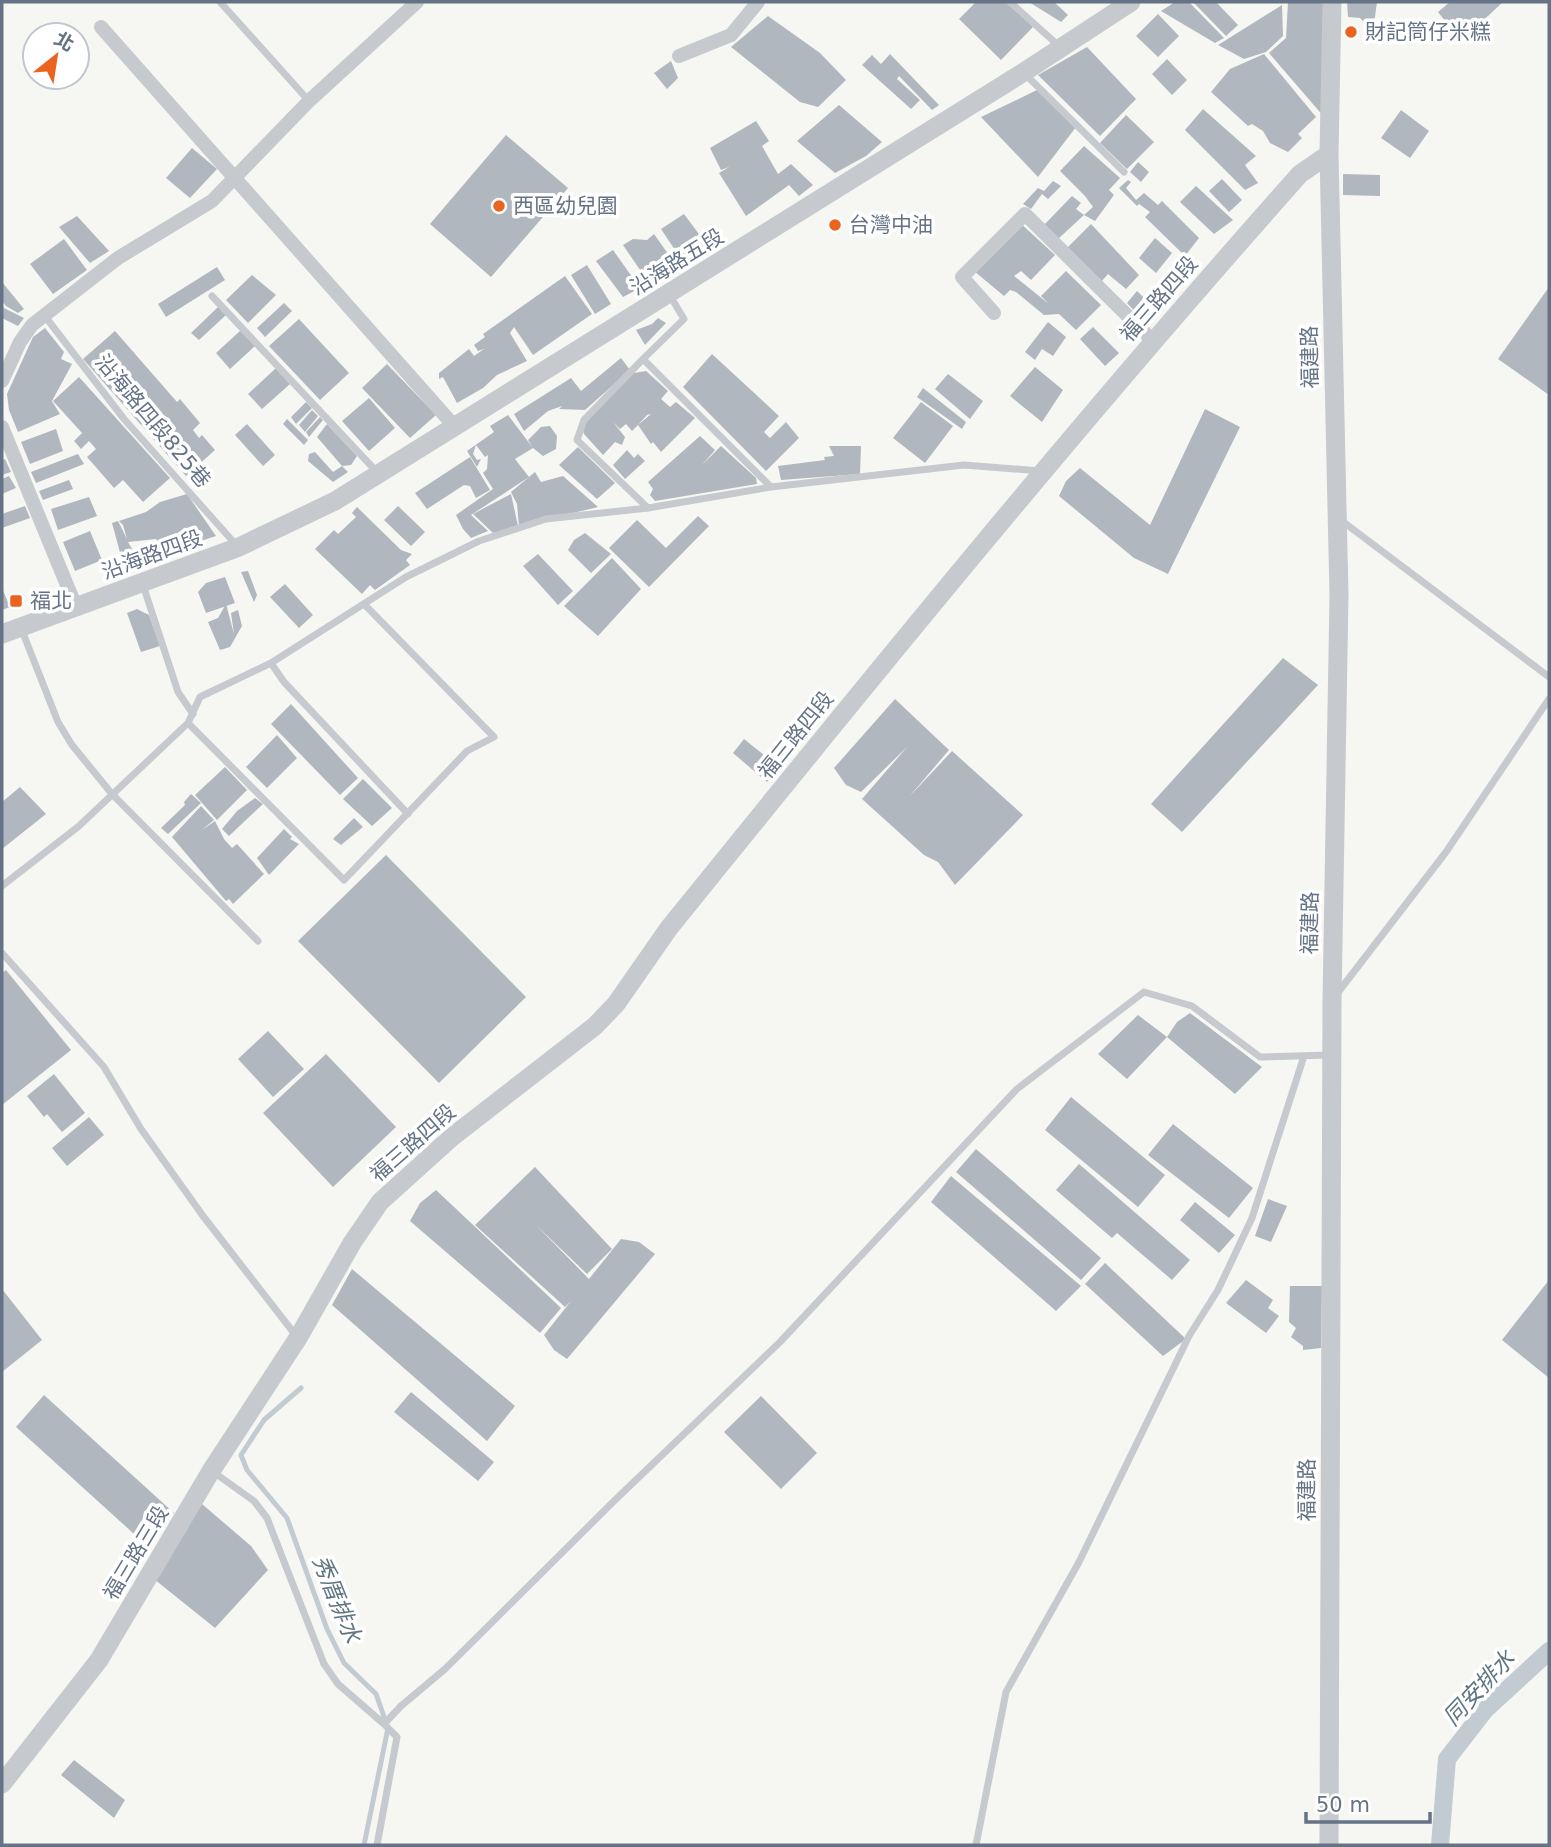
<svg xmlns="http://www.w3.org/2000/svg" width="1551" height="1847" font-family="'DejaVu Sans','Noto Sans TC',sans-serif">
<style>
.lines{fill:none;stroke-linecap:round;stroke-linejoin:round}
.stream{stroke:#c2cbd1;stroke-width:5}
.canal{stroke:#c2cbd1;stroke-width:18}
.building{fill:#b1b7be}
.service{stroke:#c6c9cd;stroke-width:7}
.minor{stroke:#c6c9cd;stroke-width:14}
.tertiary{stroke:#c6c9cd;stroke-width:19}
.poi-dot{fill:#eb641f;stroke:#fff;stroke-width:2.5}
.labels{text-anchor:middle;stroke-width:7;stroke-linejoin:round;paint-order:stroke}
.poi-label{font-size:21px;fill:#647386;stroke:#fff;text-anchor:start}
.street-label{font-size:21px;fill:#647386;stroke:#fff}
.water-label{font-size:23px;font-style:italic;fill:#607582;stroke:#fff}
</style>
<rect width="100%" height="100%" fill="#f6f7f3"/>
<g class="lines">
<!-- stream -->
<path class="stream" d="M301,1388L264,1420L241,1455L247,1470L287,1518L327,1629L344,1663L376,1694L388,1728L364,1845"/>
<!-- canal -->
<path class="canal" d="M1440,1845L1447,1759L1485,1710L1549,1651"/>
</g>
<!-- building -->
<path class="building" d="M976,2H1007L1033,27L1001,60L959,19Z
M1029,2H1054L1068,15L1061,22Z
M1175,2H1189L1224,38L1215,43L1161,11Z
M1193,2H1216L1238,25L1226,36Z
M1288,2H1325V118L1269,53L1286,38Z
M1347,2H1377L1373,31L1360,18L1348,17Z
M1450,2H1503L1461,41L1438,12Z
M1282,5L1283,36L1266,52L1244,59L1218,45Z
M1158,14L1179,36L1158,57L1136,36Z
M768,16L820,53L846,80L818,107L800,102L731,47Z
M1087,47L1136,99L1100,136L1038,75Z
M890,54L939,105L932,110L899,76L897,79L920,100L911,109L862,65L872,55L881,64Z
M1264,54L1316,117L1298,134L1302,138L1288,152L1270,143L1263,131L1252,124L1248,126L1211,92L1230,69Z
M1167,59L1187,80L1172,95L1152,74Z
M671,61L678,78L667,89L654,73Z
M1037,90L1076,127L1038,177L981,117Z
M839,105L882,142L866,156L835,173L797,141Z
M1203,109L1256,156L1245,165L1258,183L1245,190L1185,130Z
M1401,110L1429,131L1410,158L1381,138Z
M1126,115L1154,142L1127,169L1100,143Z
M756,121L769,141L762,146L778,174L791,164L813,185L799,196L789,185L746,216L719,173L729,167L721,170L710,148Z
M506,135L568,188L491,277L430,224Z
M1084,146L1120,178L1109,190L1114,195L1095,221L1084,215L1093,207L1085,196L1060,171Z
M192,148L217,169L190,198L166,178Z
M1138,162L1149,172L1141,182L1130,172Z
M1343,174L1380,175V196L1343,195Z
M1222,179L1242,200L1229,212L1209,191Z
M1128,180L1131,182L1126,188L1136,200L1144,193L1158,205L1162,201L1199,238L1185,256L1145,217L1150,212L1139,204L1137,206L1119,188Z
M1053,181L1061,186L1048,199L1042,194L1031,209L1023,204L1038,188L1044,191Z
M1196,186L1233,220L1214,234L1180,202Z
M1072,196L1081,203L1076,209L1084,215L1058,239L1044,225Z
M684,214L707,245L681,259L661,229Z
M77,216L109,251L90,263L59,227Z
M1018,221L1055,255L1031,280L1021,271L1014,276L1049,304L1041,296L1066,271L1101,305L1076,330L1059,314L1044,315L1016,292L1010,290L1004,296L974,271Z
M1091,224L1139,275L1126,289L1108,274L1102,281L1066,249Z
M654,234L676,265L649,283L623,245L633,239L647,240Z
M1155,238L1172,253L1156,273L1139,258Z
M64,239L87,270L53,294L30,264Z
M613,250L640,288L623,297L596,261Z
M587,265L611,304L595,314L571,275Z
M217,267L225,280L166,317L158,304Z
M252,275L276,295L248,323L226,300Z
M565,276L592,314L533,355L514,327L510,333L527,361L497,375L483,388L457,403L443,377L439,379V373L469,349L474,356L484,349L478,351L474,345L485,337L483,334Z
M2,282L24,309L18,313L6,306L2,301Z
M1549,287V395L1498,359Z
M1137,291L1157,310L1145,322L1127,303Z
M284,303L292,311L265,337L257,328Z
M2,307L24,318L18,326L2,318Z
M218,307L226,315L199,340L191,333Z
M658,318L666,323L645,345L636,330L652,324Z
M299,319L349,373L320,400L269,346Z
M1048,322L1066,337L1053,356L1042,349L1035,360L1025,352Z
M1093,327L1119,353L1105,366L1080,339Z
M45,328L64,352L61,359L72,364L52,401L50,398L60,414L18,432L9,410L7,394L33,337Z
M241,330L255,346L230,369L216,353Z
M115,331L177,402L180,399L200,423L193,430L199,438L202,435L215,450L186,476L83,359Z
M712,354L779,416L764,432L770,438L786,422L799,438L766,471L683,387Z
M621,358L630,370L585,410L559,409L562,406L548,411L524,431L514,414L571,378L581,391Z
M387,364L436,415L410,438L362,388Z
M1035,367L1063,390L1042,422L1010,396Z
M276,368L290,384L262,409L248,394Z
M646,371L668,391L661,399L670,407L676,402L695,418L661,452L653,442L651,444L638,425L651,414L647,415L638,425L632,431L626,424L620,429L613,422L625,437L622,445L615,442L603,455L584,434L581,422L634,373Z
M948,374L983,401L970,419L935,389Z
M79,377L170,478L143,502L123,480L114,488L101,473L87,457L96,449L89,441L81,449L74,441L82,433L53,401Z
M923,388L966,422L962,429L917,397Z
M369,398L395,428L369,451L342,421Z
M306,402L312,408L296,424L291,417Z
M921,402L953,426L925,463L893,438Z
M1205,409L1240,427L1168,574L1134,558L1059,496L1066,481L1080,468L1150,525Z
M312,410L318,416L305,432L299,425Z
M508,415L533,448L528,440L541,427L550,426L557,436L556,449L543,456L533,448L515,459L529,477L471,515L488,531L471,538L463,529L456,515L493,489L483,473L487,469L488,455L485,457L476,445L473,454L477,460L481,459L477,467L467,451L494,432L490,426Z
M320,417L323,420L309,437L306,432Z
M287,419L308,440L304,445L283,424Z
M247,424L275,455L263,466L235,435Z
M327,424L357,456L351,465L342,466L317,437Z
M56,429L63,451L30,464L21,442Z
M700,436L715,450L702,465L721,446L756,478L757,484L655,501L650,495L653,489L648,482Z
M829,446H861L860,474L781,480L778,466L825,460L824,457L834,456Z
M578,447L615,483L597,499L559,465Z
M627,450L634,458L638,454L645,461L625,479L613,465Z
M315,452L333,472L342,466L348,472L333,482L308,461L309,454Z
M78,454L84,464L36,483L31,472Z
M470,457L490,490L476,498L470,486L464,485L427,509L415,493Z
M5,459L11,472L2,475V460Z
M535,472L541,482L563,476L598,507L519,526L517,504L511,492Z
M9,476L16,488L2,494V479Z
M69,480L73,489L43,500L39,491Z
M187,494L216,536L182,547L174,537L172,544L162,547L156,539L128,542L138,559L124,567L112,523L118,521L127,539L123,525L119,521L146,512L160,502Z
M511,494L518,526L493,533L473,514Z
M89,497L97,516L58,530L51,509Z
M25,506L30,518L2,528V514Z
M398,506L425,532L411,546L384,520Z
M357,507L401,550L412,554L406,560L410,565L375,590L370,585L362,594L315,549L334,530L338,534L356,517L352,513Z
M698,516L709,526L649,587L609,548L637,520L666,548Z
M90,531L102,560L75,571L63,542Z
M585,533L611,554L591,573L568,550L574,540Z
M538,554L573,591L558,605L523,566Z
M612,558L641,589L598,636L564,606Z
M248,571L257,595L254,602L241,572Z
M225,577L235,603L206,613L198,592L206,583Z
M285,584L313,615L299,628L270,597Z
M2,588L10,607L2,610Z
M226,604L234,634L231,613L238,610L242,626L230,647L220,650L208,622L218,618Z
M137,609L149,615L160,646L141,652L127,613Z
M1283,658L1318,685L1182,832L1151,804Z
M895,699L949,750L909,797L952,751L1023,815L955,885L938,862L924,855L862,799L907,747L861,792L846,785L834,768Z
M291,704L358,778L340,795L271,724Z
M277,735L297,758L267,788L246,767Z
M744,739L779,767L767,782L733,753Z
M225,767L247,790L217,820L195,795Z
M363,779L392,808L372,826L343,799Z
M20,787L46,814L2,849V802Z
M191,794L201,803L168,834L161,828L185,805L184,802Z
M255,798L263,804L229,836L222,829L237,811Z
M201,806L214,820L202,830L215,821L224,839L232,848L237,844L264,874L233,904L229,899L226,901L172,837Z
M354,818L363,827L341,845L333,839Z
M284,829L292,837L290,839L299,844L269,875L257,858Z
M386,855L526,997L439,1083L298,941Z
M6,970L71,1050L2,1105V973Z
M1190,1013L1262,1067L1235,1094L1167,1037L1127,1079L1098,1054L1138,1015L1167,1037L1177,1022Z
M268,1031L304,1069L273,1097L238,1059Z
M326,1054L396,1127L333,1187L263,1113Z
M54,1074L85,1113L62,1132L47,1114L44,1117L27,1096Z
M1071,1097L1165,1175L1138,1207L1045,1130Z
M89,1117L104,1135L67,1166L52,1148Z
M1173,1124L1253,1188L1229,1218L1148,1155Z
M976,1149L1101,1258L1081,1280L956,1172Z
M1079,1164L1190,1260L1172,1280L1117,1233L1112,1238L1056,1190Z
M535,1167L612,1249L587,1274L536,1225L589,1279L621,1239L639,1242L655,1254L567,1359L554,1350L544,1335L571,1301L565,1307L475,1225Z
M951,1176L1081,1286L1056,1311L931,1202Z
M436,1190L561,1308L540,1333L410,1221L420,1203Z
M1268,1199L1287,1206L1271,1242L1255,1236Z
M1195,1202L1235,1235L1219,1253L1180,1220Z
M1105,1263L1186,1339L1163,1356L1085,1284Z
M352,1269L515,1406L487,1441L332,1305Z
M1246,1280L1273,1300L1268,1308L1279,1316L1266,1333L1226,1303Z
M1549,1280V1378L1502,1340Z
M1290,1286H1322L1321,1348L1303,1350V1346L1291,1337L1296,1328L1289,1322Z
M2,1289L42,1340L2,1372Z
M411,1392L494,1462L478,1481L394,1412Z
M44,1395L174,1513L144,1543L16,1427Z
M761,1396L817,1453L781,1489L724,1432Z
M202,1504L251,1546L268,1570L215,1628L154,1579Z
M74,1760L125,1800L114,1818L61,1775Z"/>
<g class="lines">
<!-- service -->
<path class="service" d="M220,2L309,101
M1010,2L1059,46
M1025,74L1124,172
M212,296L377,472
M44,315L124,419L238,547
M643,359L684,319L669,294
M648,508L577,440L584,420L643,359L771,487
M1342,521L1549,677
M143,585L178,692L193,714
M21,628L58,722L72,745L112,794L258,941
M271,663L284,682L408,814
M188,723L344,880L467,751L494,737L365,605
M2,886L79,826L188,723L200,697L271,663L406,577L479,541L546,519L648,508L771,487L964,465L1041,471
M2,953L104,1067L141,1129L203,1216L297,1337
M1336,995L1446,852L1549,699
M212,1471L254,1501L267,1518L324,1664L338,1684L384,1724
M377,1845L397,1737L384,1724L401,1706L445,1669L614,1501L780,1342L1017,1089L1144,992L1192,1006L1260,1057L1329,1055
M976,1845L1006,1692L1079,1562L1189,1336L1218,1290L1252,1218L1304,1056"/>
<!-- minor -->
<path class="minor" d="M101,27L456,428
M679,56L731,35L758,2
M994,313L962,277L1025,214L1152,340
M2,381L20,342L32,325L118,258L212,201L309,101L417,2
M2,427L76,607"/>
<!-- tertiary -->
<path class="tertiary" d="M2,634L239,547L335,501L1024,72L1131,2
M2,1784L99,1660L211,1471L298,1338L352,1243L380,1202L452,1137L595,1026L616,1004L669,928C875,673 1082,419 1300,174L1329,154
M1329,1845L1332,1001L1339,595L1329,154L1332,2"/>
</g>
<!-- markers -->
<g class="poi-dot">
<circle cx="1351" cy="32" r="7"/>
<circle cx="499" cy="206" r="7"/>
<circle cx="835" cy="225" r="7"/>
<rect x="9" y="594" width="14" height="14" rx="3.5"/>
</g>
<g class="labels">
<!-- poi labels -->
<g class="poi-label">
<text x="1365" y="39">財記筒仔米糕</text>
<text x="513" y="213">西區幼兒園</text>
<text x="849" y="232">台灣中油</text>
<text x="30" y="608">福北</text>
</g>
<!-- street labels -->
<g class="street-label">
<text transform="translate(677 262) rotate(-32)" y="7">沿海路五段</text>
<text transform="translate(1159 299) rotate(-49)" y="7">福三路四段</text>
<text transform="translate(1310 357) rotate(-91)" y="7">福建路</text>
<text transform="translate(153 421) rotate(50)" y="7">沿海路四段825巷</text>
<text transform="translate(152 555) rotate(-20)" y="7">沿海路四段</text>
<text transform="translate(796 735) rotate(-51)" y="7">福三路四段</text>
<text transform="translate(1310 923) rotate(-89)" y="7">福建路</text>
<text transform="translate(413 1143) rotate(-41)" y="7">福三路四段</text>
<text transform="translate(1307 1490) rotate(-90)" y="7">福建路</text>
<text transform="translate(136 1553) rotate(-59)" y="7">福三路三段</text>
</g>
<!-- water labels -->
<g class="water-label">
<text transform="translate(337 1599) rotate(68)" y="8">秀厝排水</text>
<text transform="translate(1479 1688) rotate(-47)" y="8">同安排水</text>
</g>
</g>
<!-- border -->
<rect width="1551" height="1847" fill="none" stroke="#647386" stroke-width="7"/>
<!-- north arrow -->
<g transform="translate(56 56) rotate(30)"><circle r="33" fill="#ffffff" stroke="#c1c7cf" stroke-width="2"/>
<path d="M0-5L12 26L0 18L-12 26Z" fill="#eb641f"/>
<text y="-10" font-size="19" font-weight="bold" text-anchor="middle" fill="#647386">北</text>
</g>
<!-- scale -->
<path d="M1306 1812v10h124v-10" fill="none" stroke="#647386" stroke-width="3.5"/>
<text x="1316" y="1812" font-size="21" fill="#647386" stroke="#ffffff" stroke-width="5" paint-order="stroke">50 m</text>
</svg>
